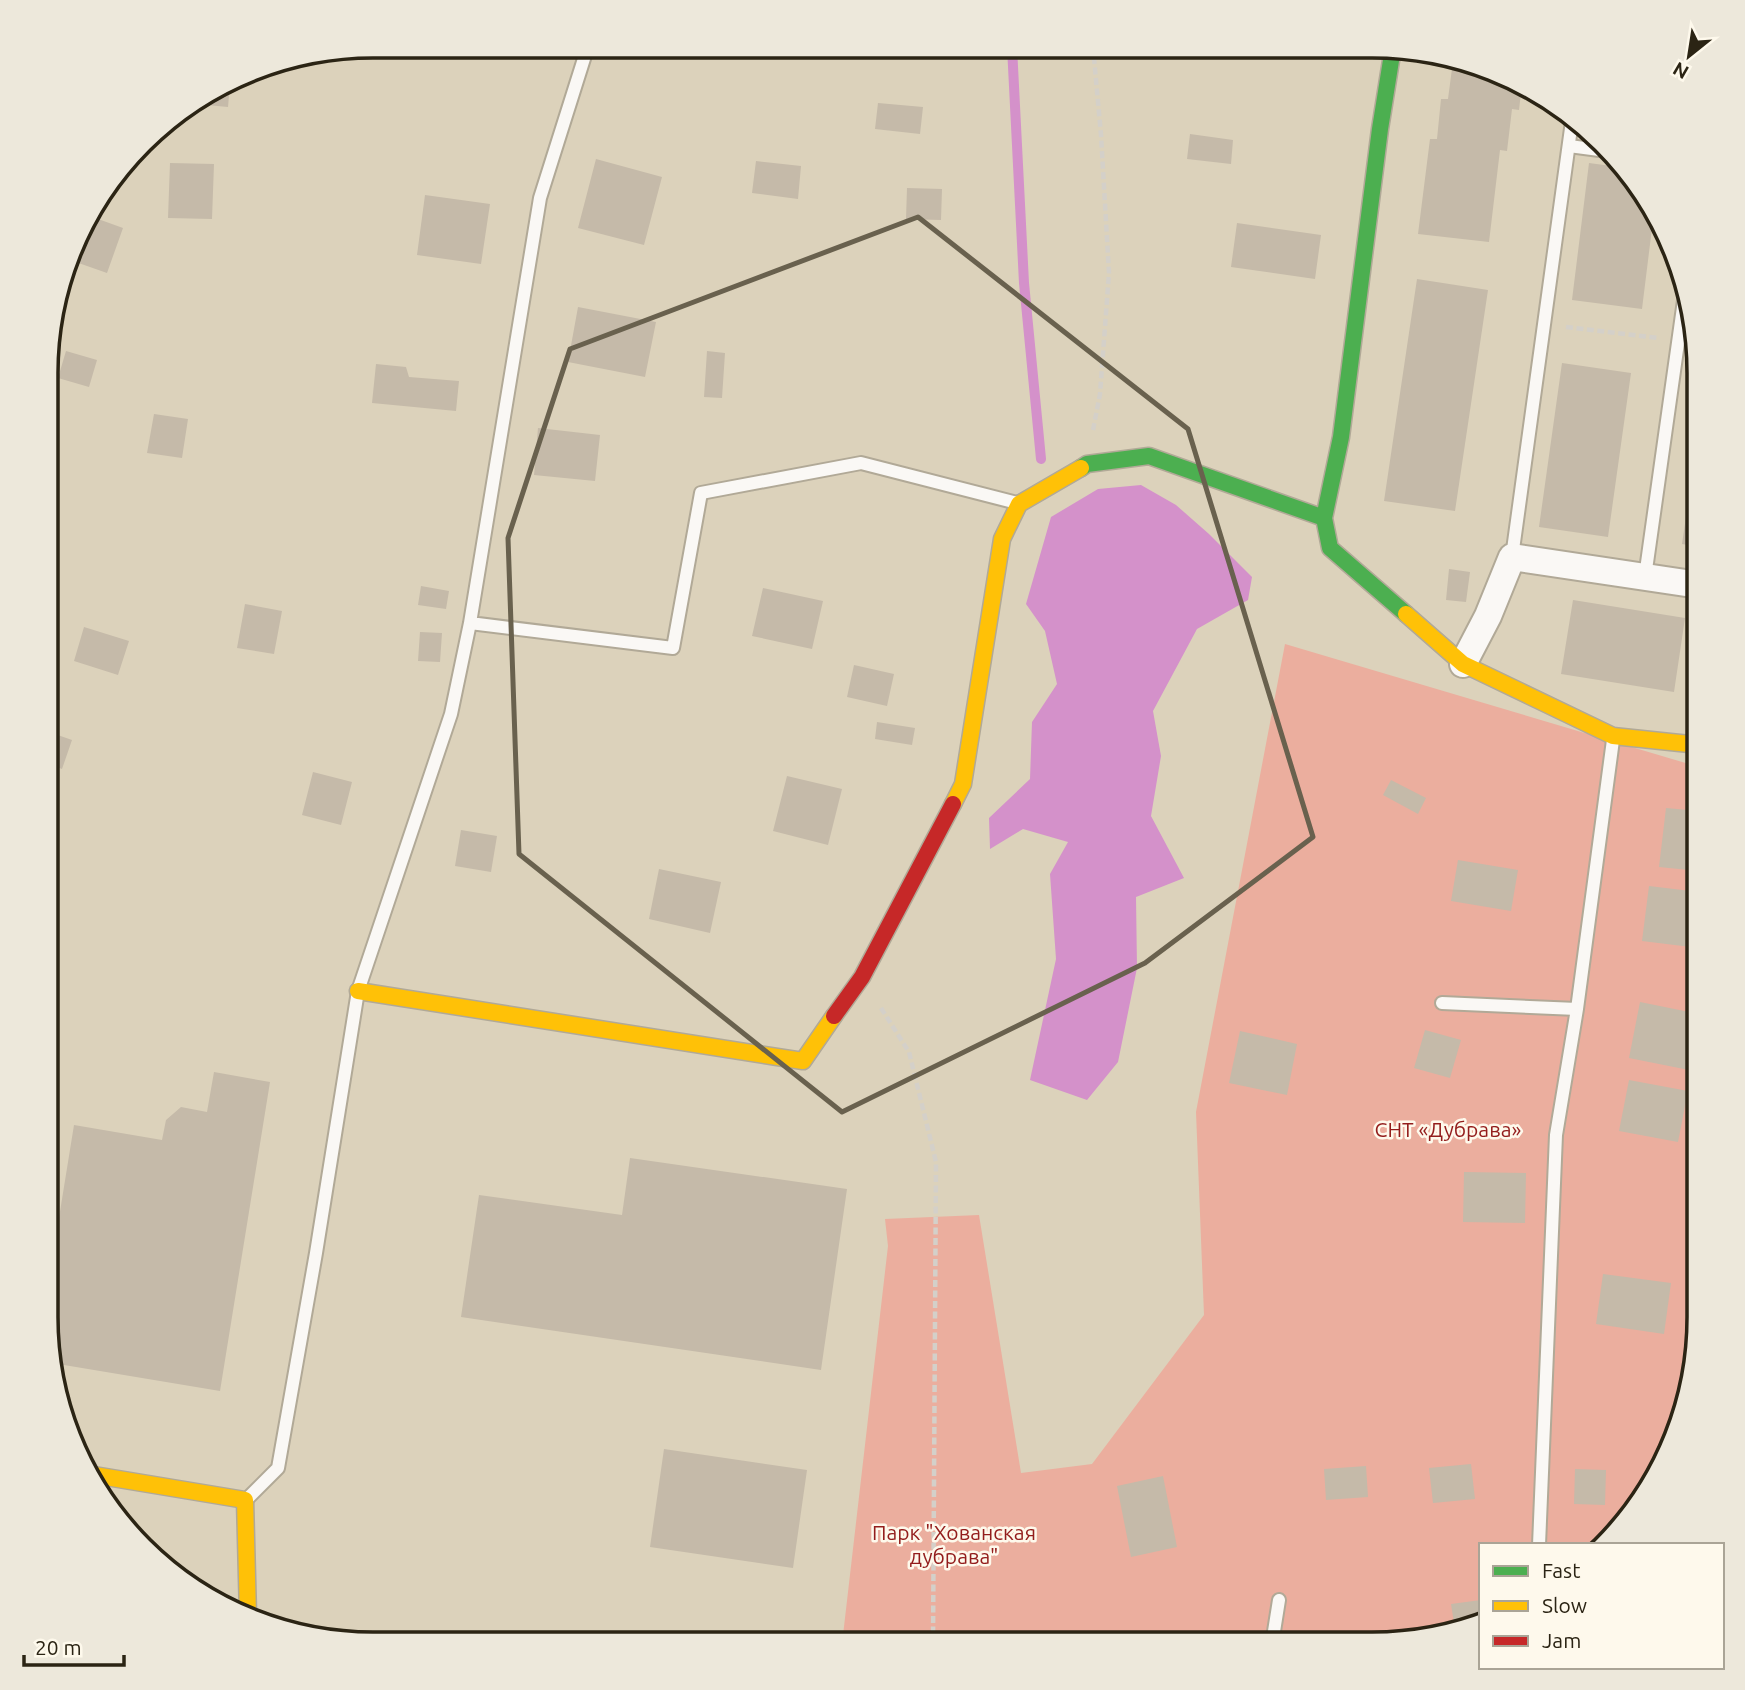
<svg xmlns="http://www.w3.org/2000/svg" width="1745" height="1690" font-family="Ubuntu,sans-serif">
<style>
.green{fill:#ebae9e}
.water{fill:#d491ca}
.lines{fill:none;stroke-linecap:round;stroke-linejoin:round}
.stream{stroke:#d491ca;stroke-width:10}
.building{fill:#c5baa9}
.lane-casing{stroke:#b1a997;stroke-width:16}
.street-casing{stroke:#b1a997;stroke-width:30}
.fast-casing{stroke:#b1a997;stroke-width:19}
.slow-casing{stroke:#b1a997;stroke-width:19}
.jam-casing{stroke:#b1a997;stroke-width:19}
.path{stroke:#d4d0c9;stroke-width:4.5;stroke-dasharray:7 3.5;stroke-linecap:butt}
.lane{stroke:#faf8f5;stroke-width:12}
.street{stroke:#faf8f5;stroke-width:26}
.fast{stroke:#4caf50;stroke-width:16}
.slow{stroke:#ffc107;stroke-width:16}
.jam{stroke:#c62828;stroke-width:16}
.marked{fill:none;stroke:#69614e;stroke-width:5;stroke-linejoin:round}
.labels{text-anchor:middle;stroke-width:5;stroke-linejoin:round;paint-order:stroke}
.park-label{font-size:21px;fill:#931d1c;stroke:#fef9ec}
.rim{fill:none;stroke:#2b2414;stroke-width:3.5}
</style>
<rect width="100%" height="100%" fill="#dcd2bb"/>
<!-- green -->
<path class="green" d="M1285,644L1699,767V1338L1666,1462L1598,1545H1481V1624L1393,1644H842L888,1246L885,1219L979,1215L1021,1473L1092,1464L1204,1315L1196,1112Z"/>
<!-- water -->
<path class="water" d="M1141,485L1176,505L1209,534L1252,577L1248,600L1197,629L1153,711L1161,756L1151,816L1184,878L1136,897L1137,968L1118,1062L1087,1100L1030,1080L1056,959L1050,874L1068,842L1023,829L990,849L989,818L1030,779L1032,722L1057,684L1045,631L1026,604L1051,517L1098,489Z"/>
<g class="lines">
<!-- stream -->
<path class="stream" d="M1012,47L1024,283L1041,459"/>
</g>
<!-- building -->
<path class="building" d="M1453,61L1522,84L1519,110L1512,109L1507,151L1500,150L1489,242L1418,234L1430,139H1437L1441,99H1448Z
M230,84L228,107L196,104Z
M878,103L923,107L920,134L875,129Z
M1190,134L1233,140L1231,164L1187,159Z
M596,159L662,177L644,245L578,228Z
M756,161L801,166L798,199L752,193Z
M170,163L214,164L212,219L168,218Z
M1589,163L1626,168L1632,173L1654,212L1642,309L1572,300Z
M907,188L942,189L941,220L906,219Z
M425,195L490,204L481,264L417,255Z
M87,215L123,228L107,273L70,260Z
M1237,223L1321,235L1315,279L1231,267Z
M1417,279L1488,290L1455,511L1384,501Z
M578,307L656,322L645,377L568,362Z
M66,351L97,360L89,387L58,378Z
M707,351L725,353L722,398L704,397Z
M1562,363L1631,373L1608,537L1539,527Z
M376,364L406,367L409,377L459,381L456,411L372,403Z
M154,414L188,419L182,458L147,453Z
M538,428L600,435L595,481L534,475Z
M1697,442H1699V547L1682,544Z
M1449,569L1470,572L1466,602L1446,600Z
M421,586L449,591L446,609L418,605Z
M763,588L823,601L812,649L752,636Z
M1573,600L1685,618L1674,692L1561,674Z
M245,604L282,611L274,654L237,648Z
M84,627L129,641L118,675L74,661Z
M420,632L442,633L440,662L418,661Z
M854,665L894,674L887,706L847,697Z
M877,722L915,728L912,745L875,739Z
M49,732L72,740L62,769L49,764Z
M313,772L352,782L341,825L302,815Z
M787,776L842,789L828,845L773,831Z
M1391,780L1426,798L1418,814L1383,795Z
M1666,808L1699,811V871L1659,867Z
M461,830L497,836L491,872L455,866Z
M1458,860L1518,870L1511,911L1451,901Z
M659,869L721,882L710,933L649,919Z
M1649,886L1699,892V948L1642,941Z
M1640,1002L1699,1014V1045L1694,1071L1629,1058Z
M1425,1030L1461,1040L1450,1078L1414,1068Z
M1240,1031L1297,1044L1287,1095L1229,1083Z
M214,1072L270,1082L220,1391L52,1363L46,1338V1298L74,1125L162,1140L166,1120L181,1107L207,1112Z
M1629,1080L1688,1091L1678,1142L1619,1131Z
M630,1158L847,1189L821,1370L461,1317L479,1195L622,1215Z
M1464,1172L1526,1173L1525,1223L1463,1222Z
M1603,1274L1671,1283L1664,1334L1596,1324Z
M664,1449L807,1470L793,1568L650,1547Z
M1471,1464L1475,1499L1433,1503L1429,1468Z
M1366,1466L1368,1497L1326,1500L1324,1469Z
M1575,1469L1606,1470L1605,1505L1574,1504Z
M1163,1476L1177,1547L1131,1557L1117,1486Z
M1481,1600V1619L1454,1623L1451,1604Z"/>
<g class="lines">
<defs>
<path id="lane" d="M1569,146L1607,151
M1512,557L1572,121
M1645,577L1685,293
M470,623L673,648L701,493L861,463L1017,503
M1442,1003L1577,1009
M248,1498L278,1468L316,1253L358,991L451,714L470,623L540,198L588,46
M1539,1545L1556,1135L1577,1009L1613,740
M1272,1644L1279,1600"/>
<path id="street" d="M1463,664L1488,616L1512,557L1699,585"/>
<path id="fast" d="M1081,468L1087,464L1149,456L1324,518L1330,548L1406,614
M1324,518L1341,437L1380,129L1393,48"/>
<path id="slow" d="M1406,614L1463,664L1613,736L1699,745
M953,804L963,784L1002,539L1019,504L1081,468
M358,991L803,1061L834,1016
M88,1474L245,1500L248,1616"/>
<path id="jam" d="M834,1016L862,977L953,804"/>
</defs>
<!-- lane casing -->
<use href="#lane" class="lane-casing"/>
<!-- street casing -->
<use href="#street" class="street-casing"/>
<!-- fast casing -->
<use href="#fast" class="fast-casing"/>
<!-- slow casing -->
<use href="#slow" class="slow-casing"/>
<!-- jam casing -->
<use href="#jam" class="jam-casing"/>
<!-- path -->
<path class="path" d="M1566,327L1658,338
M1093,430L1100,394L1109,273L1101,135L1093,47
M881,1008L909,1052L936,1162L933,1644"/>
<!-- lane -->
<use href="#lane" class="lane"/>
<!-- street -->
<use href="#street" class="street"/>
<!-- fast -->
<use href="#fast" class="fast"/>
<!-- slow -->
<use href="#slow" class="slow"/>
<!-- jam -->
<use href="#jam" class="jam"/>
</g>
<!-- marked area -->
<path class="marked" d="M918,217L1188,429L1313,837L1145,963L842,1112L519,854L508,538L570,349Z"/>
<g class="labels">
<!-- park labels -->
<g class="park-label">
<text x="1448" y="1137">СНТ «Дубрава»</text>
<text x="954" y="1540">Парк "Хованская<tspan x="954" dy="24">дубрава"</tspan></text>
</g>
</g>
<!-- crop -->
<path d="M0 0H1745V1690H0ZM373 58H1372A315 315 0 0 1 1687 373V1317A315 315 0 0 1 1372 1632H373A315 315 0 0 1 58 1317V373A315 315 0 0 1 373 58Z" fill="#ede8db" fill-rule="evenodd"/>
<path class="rim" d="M373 58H1372A315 315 0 0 1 1687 373V1317A315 315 0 0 1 1372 1632H373A315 315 0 0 1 58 1317V373A315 315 0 0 1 373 58Z"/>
<!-- legend -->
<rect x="1479" y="1543" width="245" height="126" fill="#fef9ec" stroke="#aaa496" stroke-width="2"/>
<rect x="1493" y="1566" width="35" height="10" fill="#4caf50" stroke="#aaa496" stroke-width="2"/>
<text x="1542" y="1578" font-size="21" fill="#2b2414">Fast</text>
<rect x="1493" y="1601" width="35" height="10" fill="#ffc107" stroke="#aaa496" stroke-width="2"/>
<text x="1542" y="1613" font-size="21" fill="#2b2414">Slow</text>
<rect x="1493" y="1636" width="35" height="10" fill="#c62828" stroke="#aaa496" stroke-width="2"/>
<text x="1542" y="1648" font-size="21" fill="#2b2414">Jam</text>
<!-- north arrow -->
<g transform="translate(1689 56) rotate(210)" stroke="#fef9ec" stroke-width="5" paint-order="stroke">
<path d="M0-5L12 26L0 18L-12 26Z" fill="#2b2414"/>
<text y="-10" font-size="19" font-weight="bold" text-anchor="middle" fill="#2b2414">N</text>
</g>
<!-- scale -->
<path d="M24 1655v10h100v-10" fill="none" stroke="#2b2414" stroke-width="3.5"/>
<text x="35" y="1655" font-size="21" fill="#2b2414" stroke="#fef9ec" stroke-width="5" paint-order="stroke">20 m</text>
</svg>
